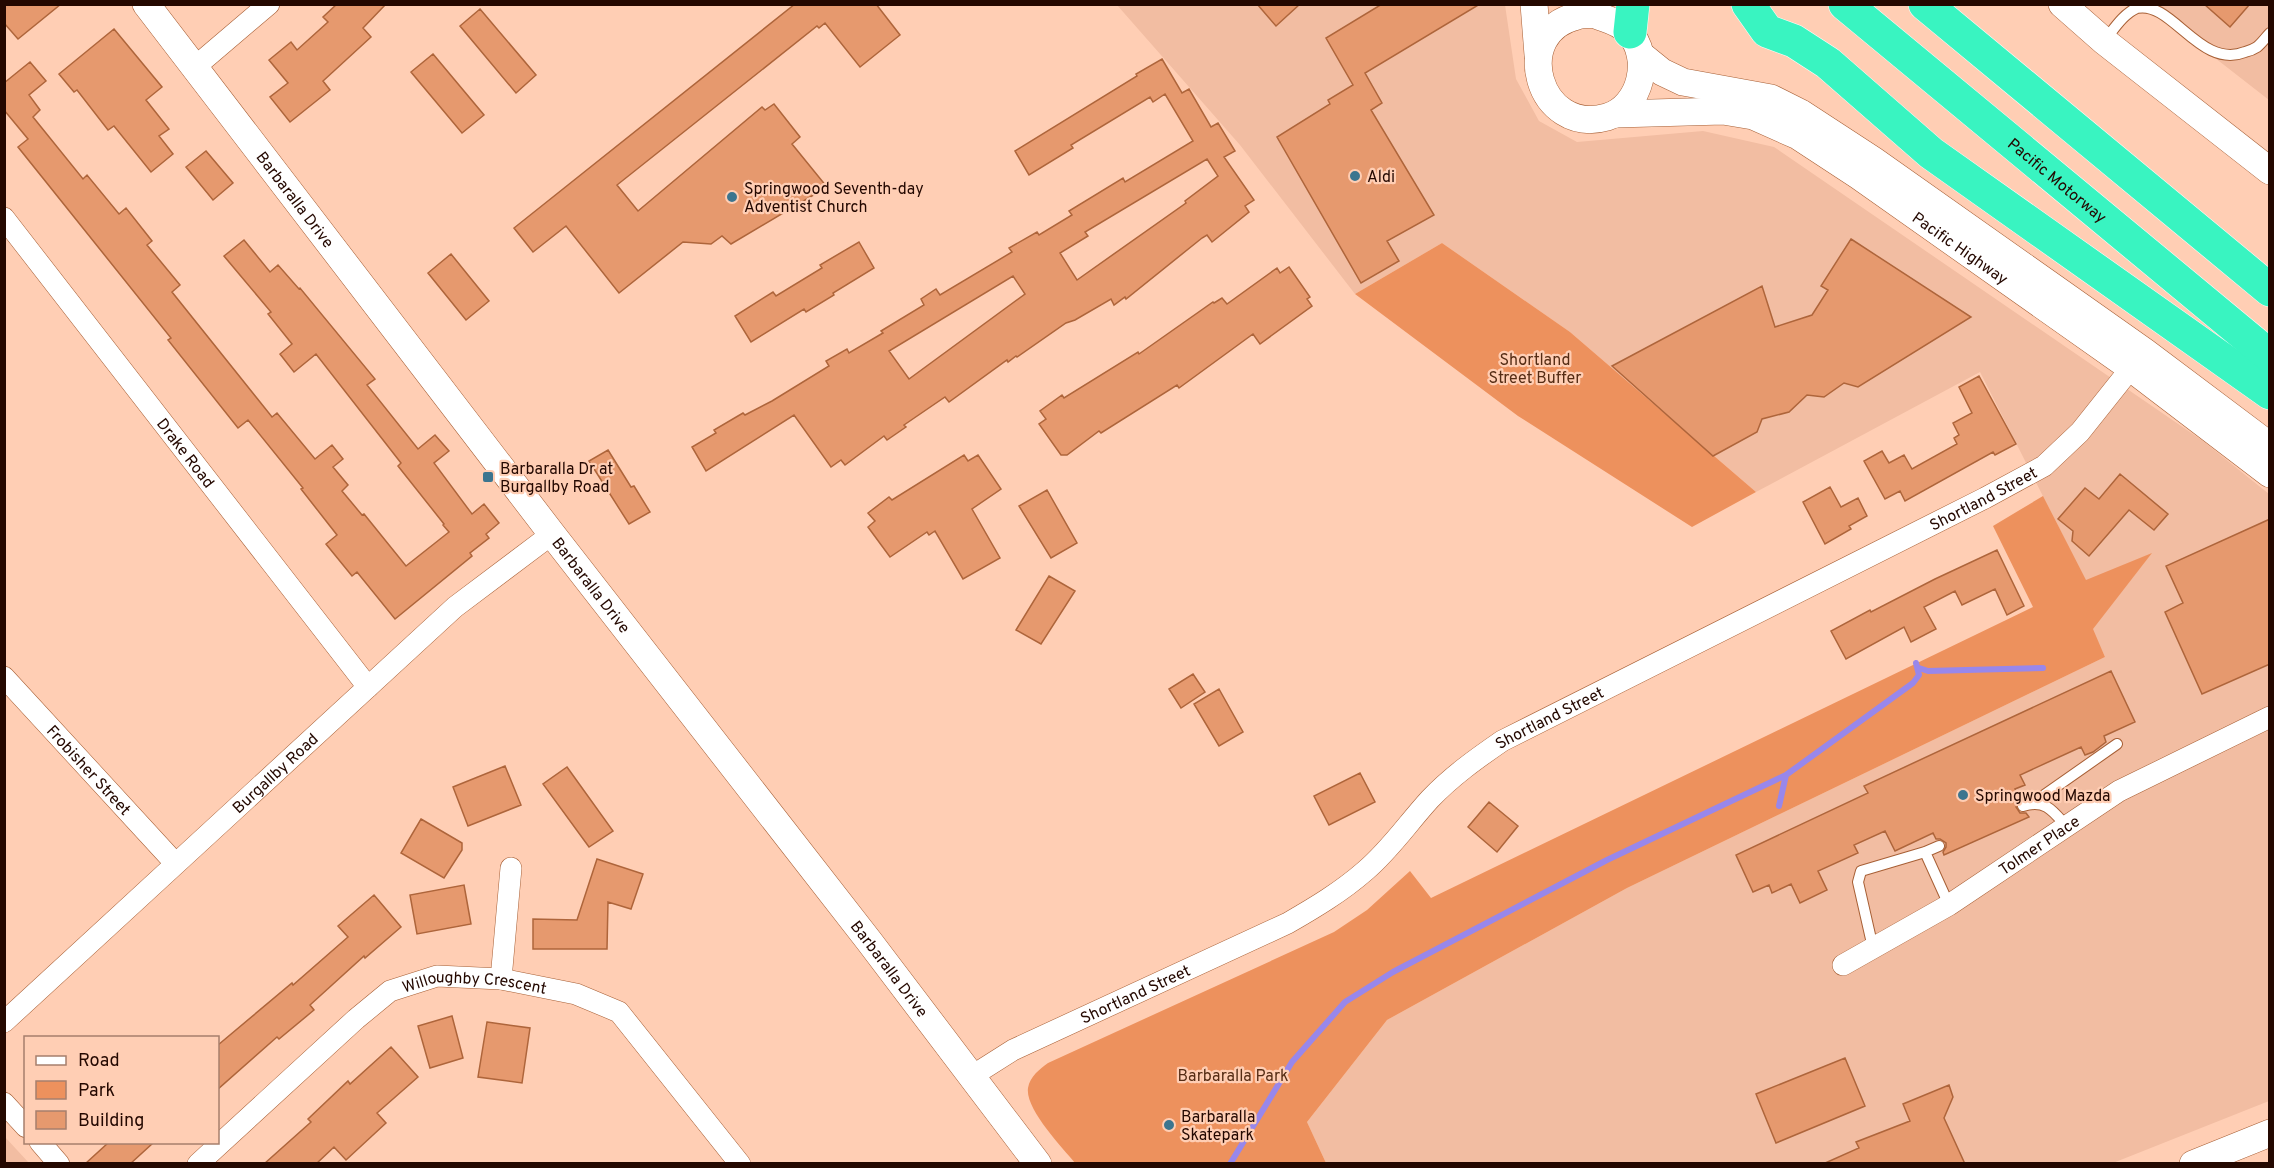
<svg xmlns="http://www.w3.org/2000/svg" width="2274" height="1168" font-family="Overpass,sans-serif">
<style>
.built{fill:#f2bda2}
.green{fill:#ed915d}
.lines{fill:none;stroke-linecap:round;stroke-linejoin:round}
.stream{stroke:#9887eb;stroke-width:6}
.building{fill:#e6996e;stroke:#ae653b;stroke-width:1.5;fill-rule:evenodd}
.service-casing{stroke:#a75f35;stroke-width:12}
.minor-casing{stroke:#a75f35;stroke-width:22}
.tertiary-casing{stroke:#a75f35;stroke-width:28}
.motorway-casing{stroke:#fff;stroke-width:34}
.service{stroke:#fff;stroke-width:10}
.minor{stroke:#fff;stroke-width:21}
.tertiary{stroke:#fff;stroke-width:27}
.motorway{stroke:#39f4c1;stroke-width:33}
.poi-dot{fill:#3c758f;stroke:#ffceb4;stroke-width:2}
.labels{text-anchor:middle;stroke-width:4.5;stroke-linejoin:round;paint-order:stroke}
.poi-label{font-size:16px;fill:#240800;stroke:#ffceb4;text-anchor:start}
.street-label{font-size:16px;fill:#240800;stroke:#ffceb4}
.park-label{font-size:16px;fill:#552c14;stroke:#ffceb4}
</style>
<rect width="100%" height="100%" fill="#ffceb4"/>
<!-- built -->
<path class="built" d="M1117,5H1505L1516,79L1539,121L1577,142L1703,131L1774,147L2203,441L2269,494V1101L2113,1163H1326L1307,1122L1387,1020L1627,888L2105,657L2092,629L2151,554L2086,581L1980,372L1756,492L1570,332L1442,243L1355,294L1240,145Z
M2147,5H2269V100Z
M5,1137L29,1163H5Z"/>
<!-- green -->
<path class="green" d="M1442,243L1570,332L1756,492L1692,527L1518,416L1355,294Z
M2043,496L2086,580L2152,553L2093,629L2105,657L1627,888L1387,1020L1307,1122L1326,1163H1075C1062,1147 1025,1109 1028,1088C1030,1076 1040,1069 1048,1063L1334,932L1367,910L1410,871L1431,898L2033,607L1993,526Z"/>
<g class="lines">
<!-- stream -->
<path class="stream" d="M1919,668L1928,671L2043,668
M1779,806L1786,775
M1230,1164L1292,1062L1345,1002L1393,972L1607,860L1786,775L1913,683L1919,675L1916,663"/>
</g>
<!-- building -->
<path class="building" d="M4,4H61L18,39L4,23Z
M337,4H386L363,28L371,37L323,81L330,90L290,122L270,97L288,83L269,60L291,42L297,50L328,22L323,17Z
M795,4H876L900,35L860,67L825,23L819,28L817,26L617,185L638,211L762,107L765,110L774,104L800,137L792,144L827,187L731,244L722,236L711,244L683,242L619,293L566,226L533,252L514,228Z
M1257,4H1300L1276,26Z
M1382,4H1480L1365,73L1382,103L1371,110L1434,215L1387,241L1399,261L1361,283L1277,137L1330,104L1328,100L1353,85L1326,38Z
M2204,4H2250L2230,27Z
M480,9L536,75L516,93L460,26Z
M114,29L162,87L146,100L169,129L159,136L173,154L151,172L114,126L108,130L77,90L74,92L59,74Z
M433,54L484,115L462,133L411,72Z
M1162,59L1182,93L1189,89L1211,127L1218,123L1235,151L1224,157L1254,200L1245,206L1249,212L1212,242L1207,235L1202,238L1126,299L1125,297L1114,305L1111,299L1075,320L1066,323L1017,357L1016,356L1008,362L1007,360L949,402L945,397L904,425L906,427L887,440L884,436L845,465L841,460L831,467L794,415L706,471L692,447L716,433L714,430L743,413L745,415L772,401L829,366L826,361L847,349L849,353L883,333L881,331L924,305L921,299L936,289L940,295L1012,252L1009,248L1037,232L1039,235L1072,215L1069,211L1123,178L1125,182L1193,141L1165,94L1153,102L1150,97L1071,145L1073,148L1029,175L1015,151L1137,76L1136,74ZM1207,159L1218,176L1185,201L1186,203L1077,280L1060,253L1088,236L1085,232ZM1013,276L1025,294L909,379L889,351Z
M30,62L46,81L29,95L40,110L33,117L83,179L87,175L119,214L126,208L152,241L147,245L180,285L172,292L272,417L277,413L315,459L332,445L343,459L333,467L348,485L342,491L362,515L364,514L406,566L449,532L443,525L444,524L398,466L401,463L316,354L294,372L280,354L292,344L268,314L271,312L224,256L244,240L270,272L278,265L299,289L300,288L375,379L367,385L418,449L435,435L449,451L434,463L472,514L484,504L499,523L486,534L489,538L470,553L472,556L395,619L357,572L352,576L326,544L337,535L301,489L303,488L248,420L238,428L168,340L171,338L18,147L28,139L4,110V83Z
M206,151L233,183L213,200L186,167Z
M1851,239L1971,317L1858,387L1844,383L1824,397L1807,395L1789,412L1762,419L1757,432L1713,456L1612,366L1762,286L1775,327L1812,315L1828,290L1821,286Z
M859,242L874,268L833,293L834,295L806,312L804,309L751,342L735,316L773,292L776,296L822,268L820,265Z
M451,254L489,301L466,320L428,273Z
M1289,267L1310,297L1307,299L1312,306L1260,344L1253,334L1179,388L1177,385L1101,433L1099,431L1067,455H1061L1039,424L1046,419L1040,411L1062,395L1064,398L1138,352L1139,354L1213,302L1214,303L1222,298L1227,304L1277,268L1280,273Z
M1979,376L2016,444L1995,455L1993,452L1905,501L1900,491L1885,499L1864,461L1882,451L1889,463L1904,455L1912,469L1957,444L1954,438L1959,435L1953,423L1972,413L1959,387Z
M608,450L631,487L634,486L650,512L629,524L589,461Z
M964,455L968,461L978,455L1001,489L972,509L1000,558L963,579L935,531L929,535L927,532L890,557L868,527L875,521L868,513L889,497L892,500Z
M2120,474L2168,514L2154,530L2129,510L2089,556L2072,541L2073,531L2058,519L2085,488L2099,499Z
M1830,487L1841,507L1858,498L1867,516L1849,526L1851,529L1825,544L1803,502Z
M1047,490L1077,543L1051,558L1019,506Z
M2270,519V664L2202,694L2165,612L2183,603L2166,566Z
M1997,550L2024,606L2007,615L1995,589L1962,605L1955,591L1924,607L1936,629L1911,642L1904,627L1846,659L1831,631L1870,610L1871,612L1935,579Z
M1049,576L1075,591L1041,644L1016,630Z
M2111,671L2135,722L2104,736L2106,742L2093,752L2085,755L2081,747L2020,775L2025,785L2015,789L2020,799L2016,807L2020,813H2026L2029,817L1944,855L1943,852L1946,847V843L1940,839H1936L1933,833L1895,851L1885,831L1854,845L1858,853L1818,871L1827,890L1800,903L1791,884L1772,893L1769,885L1753,892L1736,855L1868,793L1864,786Z
M1193,674L1205,692L1181,708L1169,689Z
M1219,689L1243,732L1219,746L1194,704Z
M505,766L521,805L468,826L453,787Z
M567,767L613,831L589,847L543,784Z
M1360,773L1375,802L1329,825L1314,796Z
M1489,802L1518,826L1497,852L1468,827Z
M421,819L462,843V850L444,878L401,853Z
M597,859L643,874L631,909L608,902L607,949H533V919L577,920Z
M464,885L471,924L417,934L410,895Z
M374,895L401,927L365,958L364,956L310,1005L314,1010L279,1039L277,1037L218,1089V1045L292,983L293,985L348,937L338,926Z
M452,1016L463,1058L430,1068L418,1026Z
M487,1022L530,1028L522,1083L478,1077Z
M391,1047L418,1077L377,1113L386,1123L346,1160L334,1147L316,1164H264L311,1122L308,1119L348,1081L350,1084Z
M1845,1058L1865,1106L1776,1143L1756,1094Z
M1949,1085L1953,1097L1944,1118L1965,1164H1823L1859,1148L1856,1142L1910,1121L1903,1104Z
M108,1143H153L130,1164H85Z"/>
<g class="lines">
<defs>
<path id="service" d="M2105,40C2114,29 2123,14 2137,8C2172,0 2200,70 2245,52C2249,51 2254,49 2257,47C2262,43 2266,37 2270,33
M2033,803L2117,744
M2023,806C2046,799 2053,811 2067,827
M1925,852L1949,905
M1873,948L1858,882L1861,871L1925,852L1939,846"/>
<g id="minor">
<path d="M195,67L269,4"/>
<path id="s1" d="M4,218L368,687"/>
<path id="s2" d="M4,677L175,863"/>
<path id="s3" d="M1843,965L1949,905L2119,791L2270,717"/>
<path d="M501,979L511,868"/>
<path id="s4" d="M4,1022L455,607L552,534"/>
<path id="s5" d="M972,1076L1013,1050L1288,923C1314,908 1341,892 1365,871C1390,850 1408,823 1430,799C1452,776 1476,759 1502,741L1985,498L2044,466L2080,432L2131,368"/>
<path d="M4,1103L26,1127"/>
<path d="M40,1142L59,1164"/>
<path id="s6" d="M198,1164L356,1019L390,991L437,976L501,979L576,994L619,1012L740,1164"/>
</g>
<g id="tertiary">
<path id="s7" d="M146,4L552,534L869,941L1038,1164"/>
<path d="M1534,4L1538,55"/>
<path d="M1581,4C1586,8 1591,12 1596,15C1608,20 1618,21 1628,31C1653,57 1641,107 1607,117C1538,137 1509,32 1577,16C1583,14 1590,15 1595,14"/>
<path d="M2062,4L2104,41L2270,171"/>
<path d="M1641,55L1662,72L1683,82L1771,98L1801,113L1873,160L2145,352L2270,446"/>
<path id="s8" d="M1616,114L1723,111L1753,116L1798,136L1859,176L2131,368L2270,474"/>
<path d="M2193,1164L2270,1133"/>
</g>
<g id="motorway">
<path d="M1748,4L1767,31L1794,41L1828,63L1931,153L2270,393"/>
<path id="s9" d="M1845,4L2270,356"/>
<path d="M1925,4L2270,290"/>
<path d="M1630,32L1633,4"/>
</g>
</defs>
<!-- service casing -->
<use href="#service" class="service-casing"/>
<!-- minor casing -->
<use href="#minor" class="minor-casing"/>
<!-- tertiary casing -->
<use href="#tertiary" class="tertiary-casing"/>
<!-- motorway casing -->
<use href="#motorway" class="motorway-casing"/>
<!-- service -->
<use href="#service" class="service"/>
<!-- minor -->
<use href="#minor" class="minor"/>
<!-- tertiary -->
<use href="#tertiary" class="tertiary"/>
<!-- motorway -->
<use href="#motorway" class="motorway"/>
</g>
<!-- markers -->
<g class="poi-dot">
<circle cx="1355" cy="176" r="6"/>
<circle cx="732" cy="197" r="6"/>
<rect x="482" y="471" width="12" height="12" rx="3"/>
<circle cx="1963" cy="795" r="6"/>
<circle cx="1169" cy="1125" r="6"/>
</g>
<g class="labels">
<!-- poi labels -->
<g class="poi-label">
<text x="1367" y="182">Aldi</text>
<text x="744" y="194">Springwood Seventh-day<tspan x="744" dy="18">Adventist Church</tspan></text>
<text x="500" y="474">Barbaralla Dr at<tspan x="500" dy="18">Burgallby Road</tspan></text>
<text x="1975" y="801">Springwood Mazda</text>
<text x="1181" y="1122">Barbaralla<tspan x="1181" dy="18">Skatepark</tspan></text>
</g>
<!-- street labels -->
<g class="street-label">
<text dy="6" stroke="none"><textPath href="#s9" startOffset="276">Pacific Motorway</textPath></text>
<text dy="6" stroke="none"><textPath href="#s7" startOffset="246">Barbaralla Drive</textPath></text>
<text dy="6" stroke="none"><textPath href="#s8" startOffset="384">Pacific Highway</textPath></text>
<text dy="6" stroke="none"><textPath href="#s1" startOffset="297">Drake Road</textPath></text>
<text dy="6" stroke="none"><textPath href="#s5" startOffset="1173">Shortland Street</textPath></text>
<text dy="6" stroke="none"><textPath href="#s7" startOffset="732">Barbaralla Drive</textPath></text>
<text dy="6" stroke="none"><textPath href="#s5" startOffset="687">Shortland Street</textPath></text>
<text dy="6" stroke="none"><textPath href="#s2" startOffset="126">Frobisher Street</textPath></text>
<text dy="6" stroke="none"><textPath href="#s4" startOffset="368">Burgallby Road</textPath></text>
<text dy="6" stroke="none"><textPath href="#s3" startOffset="230">Tolmer Place</textPath></text>
<text dy="6" stroke="none"><textPath href="#s7" startOffset="1218">Barbaralla Drive</textPath></text>
<text dy="6" stroke="none"><textPath href="#s6" startOffset="345">Willoughby Crescent</textPath></text>
<text dy="6" stroke="none"><textPath href="#s5" startOffset="183">Shortland Street</textPath></text>
</g>
<!-- park labels -->
<g class="park-label">
<text x="1535" y="365">Shortland<tspan x="1535" dy="18">Street Buffer</tspan></text>
<text x="1233" y="1081">Barbaralla Park</text>
</g>
</g>
<!-- border -->
<rect width="2274" height="1168" fill="none" stroke="#240800" stroke-width="12"/>
<!-- legend -->
<rect x="24" y="1036" width="195" height="108" fill="#ffceb4" stroke="#a77f6c" stroke-width="1.5"/>
<rect x="36" y="1056" width="30" height="9" fill="#ffffff" stroke="#a77f6c" stroke-width="1.5"/>
<text x="78" y="1066" font-size="18" fill="#240800">Road</text>
<rect x="36" y="1081" width="30" height="18" fill="#ed915d" stroke="#a77f6c" stroke-width="1.5"/>
<text x="78" y="1096" font-size="18" fill="#240800">Park</text>
<rect x="36" y="1111" width="30" height="18" fill="#e6996e" stroke="#a77f6c" stroke-width="1.5"/>
<text x="78" y="1126" font-size="18" fill="#240800">Building</text>
</svg>
